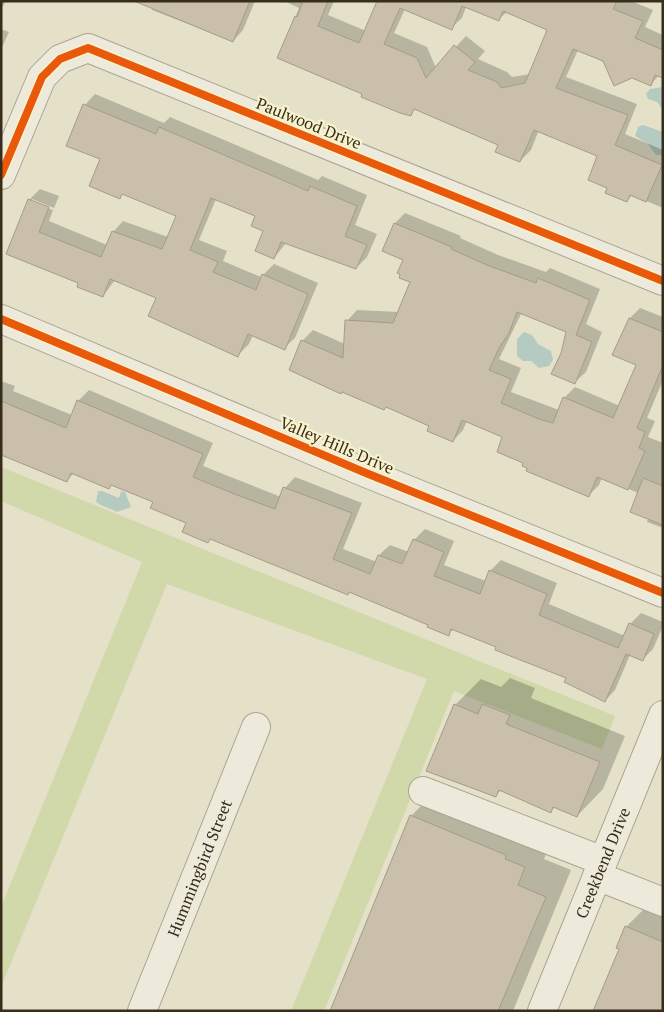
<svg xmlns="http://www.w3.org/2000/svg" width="664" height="1012" font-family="'PT Serif',serif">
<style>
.green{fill:#d1d8aa}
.water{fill:#b5cbc1}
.shadow{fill:#0003;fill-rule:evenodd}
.building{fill:#c9bfaa;stroke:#a59c88;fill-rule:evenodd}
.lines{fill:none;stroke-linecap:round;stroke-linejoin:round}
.minor-casing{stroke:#aaa493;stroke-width:30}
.minor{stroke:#edeadb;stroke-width:28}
.cycleway-casing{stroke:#f8f2cd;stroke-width:11}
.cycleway{stroke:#e8590c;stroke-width:8}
.labels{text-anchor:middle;stroke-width:4.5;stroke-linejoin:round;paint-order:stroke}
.street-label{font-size:16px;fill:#382d1a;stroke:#f8f2cd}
</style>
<rect width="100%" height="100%" fill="#e5e1c9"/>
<!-- green -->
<path class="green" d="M1,467L615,716L602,749L454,691L324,1011H291L427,679L167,584L1,987V907L142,562L1,501Z"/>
<!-- water -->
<path class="water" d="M663,87V110L657,102L648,99L646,94L650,89Z
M643,125L663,132V155H656L648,144L635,136L638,127Z
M524,332L532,335L538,344L551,351L553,360L549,366L539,368L531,361H523L517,356V339Z
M98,491H102L119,498L121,491L125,492L131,507L117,512C110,508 102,507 96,502Z"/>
<!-- shadow -->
<path class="shadow" d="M1,1H6L1,9Z
M156,1H255L243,30L233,41L152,10Z
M284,1H334L328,15L366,31L378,1H631L653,10L645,27L663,35V71L651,84L578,50L566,77L637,104L625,134L663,150V208L632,195L627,201L609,187L599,155L539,130L531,150L520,161L500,144L416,108L410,114L279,58L299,8ZM466,7L498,20L507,12L548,29L530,74L512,77L507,72L478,59L485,51L466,36L436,68L427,47L394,33L405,9L451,28L462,18Z
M1,29L9,32L1,50Z
M95,94L164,123L170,117L318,180L322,176L367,195L355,225L377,234L367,257L356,268L286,243L274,258L265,230L256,216L216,199L199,240L227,251L223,261L261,277L274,264L318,283L295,338L284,348L253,335L249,344L238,355L157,297L115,280L103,296L80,283L7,254L29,200L40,189L59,196L54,208L32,199V202L53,210L49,221L107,245L113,232L123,221L168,237L177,215L123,194L120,197L101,159L85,105Z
M405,213L461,236L460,238L498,255L546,272L550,268L600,289L586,324L602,332L586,372L575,382L562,353L567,331L522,312L499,359L521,368L511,392L559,410L564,398L575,387L620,406L637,365L630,318L640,308L663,317V380L647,418L655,421L648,437L663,443V528L647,522L648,518L638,493L602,477L599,485L588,496L528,468L504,436L467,421L463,430L453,441L302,341L313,330L345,344L347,321L357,310L399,312L412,282L395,223Z
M1,381L15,386L13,391L72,415L78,401L89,390L213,443L203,466L281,497L285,488L295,477L362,503L343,549L377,562L379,555L390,545L409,552L414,540L425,529L454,541L444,565L486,581L490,571L501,560L557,583L549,604L625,636L630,624L641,613L663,622V626L653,649L642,660L630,655L615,690L605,701L567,677L454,629L448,634L429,624L350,591L347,594L211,538L208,541L188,522L154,501L113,484L109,488L74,473L67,480L1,448Z
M510,678L535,688L531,698L625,736L603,789L577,816L555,807L551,811L501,790L496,795L455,705L481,679L501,687Z
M438,789L551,841L544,859L571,870L513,1011H331L411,816Z
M646,907L663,913V1011L620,948L626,927Z"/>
<!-- building -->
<path class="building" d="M134,1H250L233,42Z
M303,1H328L318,26L359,43L377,1H617L613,9L643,21L635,38L663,50V78L655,75L651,86L632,78L614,86L603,61L573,49L556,88L628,115L615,145L662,165L646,202L630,195L627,202L605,193L607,188L588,180L597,156L534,130L520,162L495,152L498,145L414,109L411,116L400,113L361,97L362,94L277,58L295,16L297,17ZM462,6L499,21L503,11L547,30L525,83L501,88L497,82L468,70L475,62L454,45L426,78L417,58L384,44L400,8L452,30Z
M83,104L156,134L159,127L308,191L310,186L357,206L345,236L367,245L356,269L281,242L274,259L255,251L263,231L251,226L255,216L211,198L190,250L218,262L213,272L256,290L262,274L308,294L285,350L248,334L238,357L148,316L156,298L110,279L103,297L77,287L78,283L6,254L28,199L49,207L39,232L101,257L112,231L162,249L176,216L122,194L120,199L89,186L100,159L66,146Z
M394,223L452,247L451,249L487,265L536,283L538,278L590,300L576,335L592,342L575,384L551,374L561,353L566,332L517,312L509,333L499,348L489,370L511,379L501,403L539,419L553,423L563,397L613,418L636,365L612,355L629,318L663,332V365L637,428L645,432L639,448L645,451L628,490L597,477L589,497L526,471L527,468L522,466L523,463L497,452L502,437L462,420L453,442L427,431L429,426L386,407L384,410L342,392L341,394L289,370L301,340L343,358L345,320L393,323L410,282L399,278L400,274L397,273L403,260L382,251Z
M77,400L203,454L193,477L237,495L275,509L283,487L352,513L333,559L370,574L378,555L402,564L413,539L444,552L434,576L480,594L489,570L547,594L539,615L618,648L629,623L654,634L643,661L626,654L605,702L564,682L566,678L495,650L496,647L451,629L449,636L427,627L428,625L349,592L348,595L210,539L208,543L182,532L186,523L150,508L153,502L111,485L109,489L71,473L67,482L1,455V401L66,428Z
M643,478L663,486V525L630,512Z
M454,704L478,714L482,704L510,715L506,724L600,762L577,817L553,807L551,813L499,790L496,797L426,771Z
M410,815L506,855L505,859L525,867L518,885L546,897L498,1011H330Z
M625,926L663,942V1011H593L619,949L616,948Z"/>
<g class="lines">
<defs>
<g id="minor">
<path d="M1,175L42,77L60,59L88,48L663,281"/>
<path d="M1,319L366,473L663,593"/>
<path d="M423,791L603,861"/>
<path d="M597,876L663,902"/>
<path id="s1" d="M142,1011L256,727"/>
<path id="s2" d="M542,1011L663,715"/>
</g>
</defs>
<!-- minor casing -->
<use href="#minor" class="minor-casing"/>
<!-- minor -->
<use href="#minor" class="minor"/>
<defs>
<path id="cycleway" d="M1,175L42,77L60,59L88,48L663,281
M1,319L366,473L663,593"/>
</defs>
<!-- cycleway casing -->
<use href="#cycleway" class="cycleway-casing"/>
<!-- cycleway -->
<use href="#cycleway" class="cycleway"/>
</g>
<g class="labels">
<!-- street labels -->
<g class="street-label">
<text transform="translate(309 123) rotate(22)" y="6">Paulwood Drive</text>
<text transform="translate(337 445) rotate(23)" y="6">Valley Hills Drive</text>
<text dy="6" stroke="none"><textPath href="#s2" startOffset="160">Creekbend Drive</textPath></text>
<text dy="6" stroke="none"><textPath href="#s1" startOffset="154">Hummingbird Street</textPath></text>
</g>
</g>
<!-- border -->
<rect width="664" height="1012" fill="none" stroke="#382d1a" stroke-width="5"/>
</svg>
